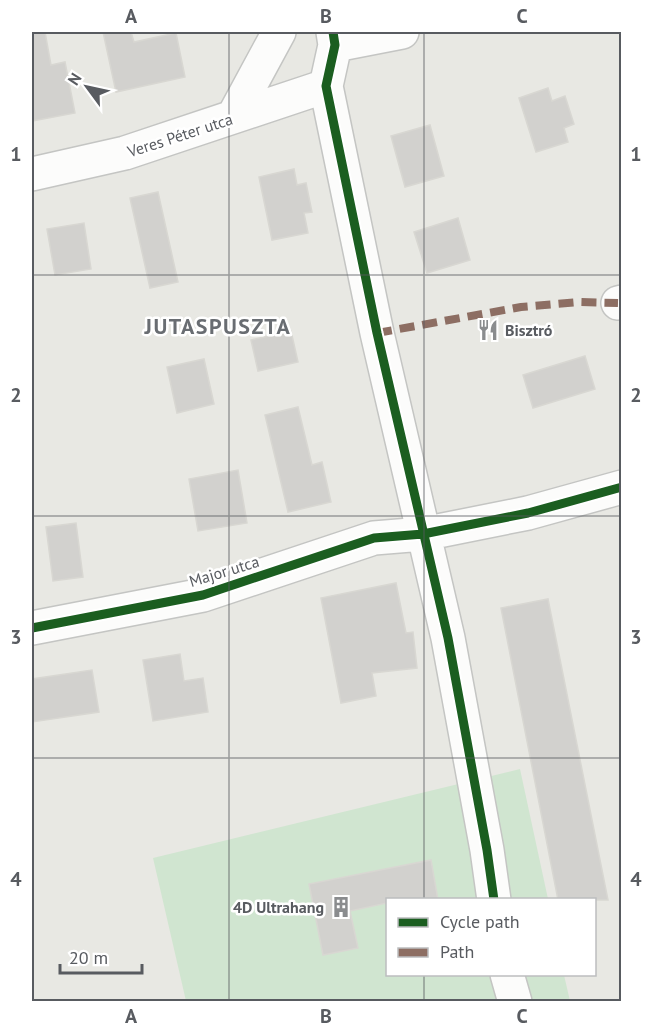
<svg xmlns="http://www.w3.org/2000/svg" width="653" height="1033" font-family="'PT Sans',sans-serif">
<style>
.green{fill:#d0e5d0}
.building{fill:#d2d1ce;stroke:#d8d7d2;stroke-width:1.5}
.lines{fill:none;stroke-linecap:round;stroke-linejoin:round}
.minor-casing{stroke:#c4c5c3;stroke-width:36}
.minor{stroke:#fcfcfb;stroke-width:33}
.quiet{stroke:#8d6e63;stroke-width:8;stroke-dasharray:15 8;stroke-linecap:butt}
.cycleway-casing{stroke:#fff;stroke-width:13}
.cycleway{stroke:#1b5e20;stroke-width:9}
.grid{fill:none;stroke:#585b60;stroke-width:1.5;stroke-opacity:0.55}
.labels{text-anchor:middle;stroke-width:5;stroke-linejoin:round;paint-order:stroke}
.street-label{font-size:16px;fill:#585b60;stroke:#fff}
.poi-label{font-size:16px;font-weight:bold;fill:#585b60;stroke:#fff;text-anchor:start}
.district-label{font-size:22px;font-weight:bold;letter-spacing:1.5px;fill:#696d72;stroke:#fff}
.neatline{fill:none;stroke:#585b60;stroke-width:2}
.grid-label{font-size:20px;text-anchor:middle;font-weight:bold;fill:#585b60}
</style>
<rect width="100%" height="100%" fill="#e8e8e3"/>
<!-- green -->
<path class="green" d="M520,769L548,899L388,900V974L564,975L570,1001H186L153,858Z"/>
<!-- building -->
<path class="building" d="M32,32H45L51,65L65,62L75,113L32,121Z
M103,32H131L134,42L176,33L185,77L116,92Z
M548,88L552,101L565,96L574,124L564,128L568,142L536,152L519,98Z
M430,125L444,176L405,187L391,136Z
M294,169L297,185L306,183L312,212L304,213L308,233L272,240L259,177Z
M158,192L178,282L150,288L130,198Z
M458,218L470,260L427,273L414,232Z
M84,223L91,269L55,275L47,229Z
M291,331L298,362L258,371L251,340Z
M585,356L595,389L533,408L523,375Z
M204,359L214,404L177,413L167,367Z
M298,407L312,465L322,462L331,502L288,512L265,415Z
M238,470L247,523L198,531L189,479Z
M76,523L83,577L53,581L46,527Z
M396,583L406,633L413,632L417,668L372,673L376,696L341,703L321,598Z
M548,599L608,900H558L501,608Z
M180,654L184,681L203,678L208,712L153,721L143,660Z
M92,670L99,712L32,722V679Z
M431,860L438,900H387V903L350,911L358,948L323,955L309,884Z"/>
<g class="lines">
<defs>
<path id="minor" d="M333,32L335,45L326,86L377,333L448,638L487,850L494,900
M335,45L402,32
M233,117L279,32
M32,174L125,153L326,86
M618,303L622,302
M32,628L203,595L374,538L423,534L528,513L622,487
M507,974L515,1002"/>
</defs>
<!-- minor casing -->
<use href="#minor" class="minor-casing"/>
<!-- minor -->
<use href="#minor" class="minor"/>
<!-- quiet -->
<path class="quiet" d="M377,333L521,307L578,302L618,303"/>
<defs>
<path id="cycleway" d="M333,32L335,45L326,86L377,333L448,638L487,850L494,900
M32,628L203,595L374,538L423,534L528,513L622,487"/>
</defs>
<!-- cycleway casing -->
<use href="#cycleway" class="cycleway-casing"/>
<!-- cycleway -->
<use href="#cycleway" class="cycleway"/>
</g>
<!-- grid -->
<path class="grid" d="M229,32V1002M424,32V900M32,275H622M32,516H622M32,758H622M424,974V1002"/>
<!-- icons -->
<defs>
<symbol id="restaurant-bare" viewBox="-9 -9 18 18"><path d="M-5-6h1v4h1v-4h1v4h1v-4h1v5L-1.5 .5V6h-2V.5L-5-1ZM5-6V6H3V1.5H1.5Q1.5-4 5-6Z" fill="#8a8c8e" stroke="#fff" stroke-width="2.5" paint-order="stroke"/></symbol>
<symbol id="building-bare" viewBox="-9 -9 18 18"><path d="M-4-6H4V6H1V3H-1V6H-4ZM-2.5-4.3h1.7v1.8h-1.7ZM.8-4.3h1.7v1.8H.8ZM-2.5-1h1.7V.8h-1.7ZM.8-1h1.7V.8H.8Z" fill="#8a8c8e" stroke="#fff" stroke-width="2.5" paint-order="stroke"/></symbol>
</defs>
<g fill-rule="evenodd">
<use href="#restaurant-bare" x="473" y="315" width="30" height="30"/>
<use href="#building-bare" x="326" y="892" width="30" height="30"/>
</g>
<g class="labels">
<!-- street labels -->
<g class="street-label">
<text transform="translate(180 135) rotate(-18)" y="6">Veres Péter utca</text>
<text transform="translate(224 571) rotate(-17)" y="6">Major utca</text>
</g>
<!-- poi labels -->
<g class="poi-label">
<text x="505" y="336">Bisztró</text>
<text x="324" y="913" text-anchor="end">4D Ultrahang</text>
</g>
<!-- district labels -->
<g class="district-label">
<text x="218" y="334">JUTASPUSZTA</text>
</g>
</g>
<!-- border -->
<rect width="653" height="1033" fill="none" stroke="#ffffff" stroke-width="66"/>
<!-- legend -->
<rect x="386" y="898" width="210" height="78" fill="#ffffff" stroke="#bcbdbf" stroke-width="1.5"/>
<rect x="398" y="918" width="30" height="9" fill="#1b5e20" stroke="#bcbdbf" stroke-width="1.5"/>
<text x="440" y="928" font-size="18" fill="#585b60">Cycle path</text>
<rect x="398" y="948" width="30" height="9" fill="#8d6e63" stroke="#bcbdbf" stroke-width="1.5"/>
<text x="440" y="958" font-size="18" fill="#585b60">Path</text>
<!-- north arrow -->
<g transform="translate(87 87) rotate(303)" stroke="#ffffff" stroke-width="4.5" paint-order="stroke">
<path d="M0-4.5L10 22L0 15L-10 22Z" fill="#585b60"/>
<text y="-9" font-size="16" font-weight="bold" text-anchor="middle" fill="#585b60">N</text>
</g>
<!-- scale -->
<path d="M60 964v9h82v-9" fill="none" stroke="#585b60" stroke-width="3"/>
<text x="69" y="964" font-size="18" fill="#585b60" stroke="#ffffff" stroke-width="4.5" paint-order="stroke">20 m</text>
<rect x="33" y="33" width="587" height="967" class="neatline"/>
<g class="grid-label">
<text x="131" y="23">A</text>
<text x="326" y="23">B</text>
<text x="522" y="23">C</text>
<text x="16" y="161">1</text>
<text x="636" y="161">1</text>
<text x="16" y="402">2</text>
<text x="636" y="402">2</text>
<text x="16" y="644">3</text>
<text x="636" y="644">3</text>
<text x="16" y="886">4</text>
<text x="636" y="886">4</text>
<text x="131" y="1023">A</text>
<text x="326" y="1023">B</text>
<text x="522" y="1023">C</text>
</g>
</svg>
